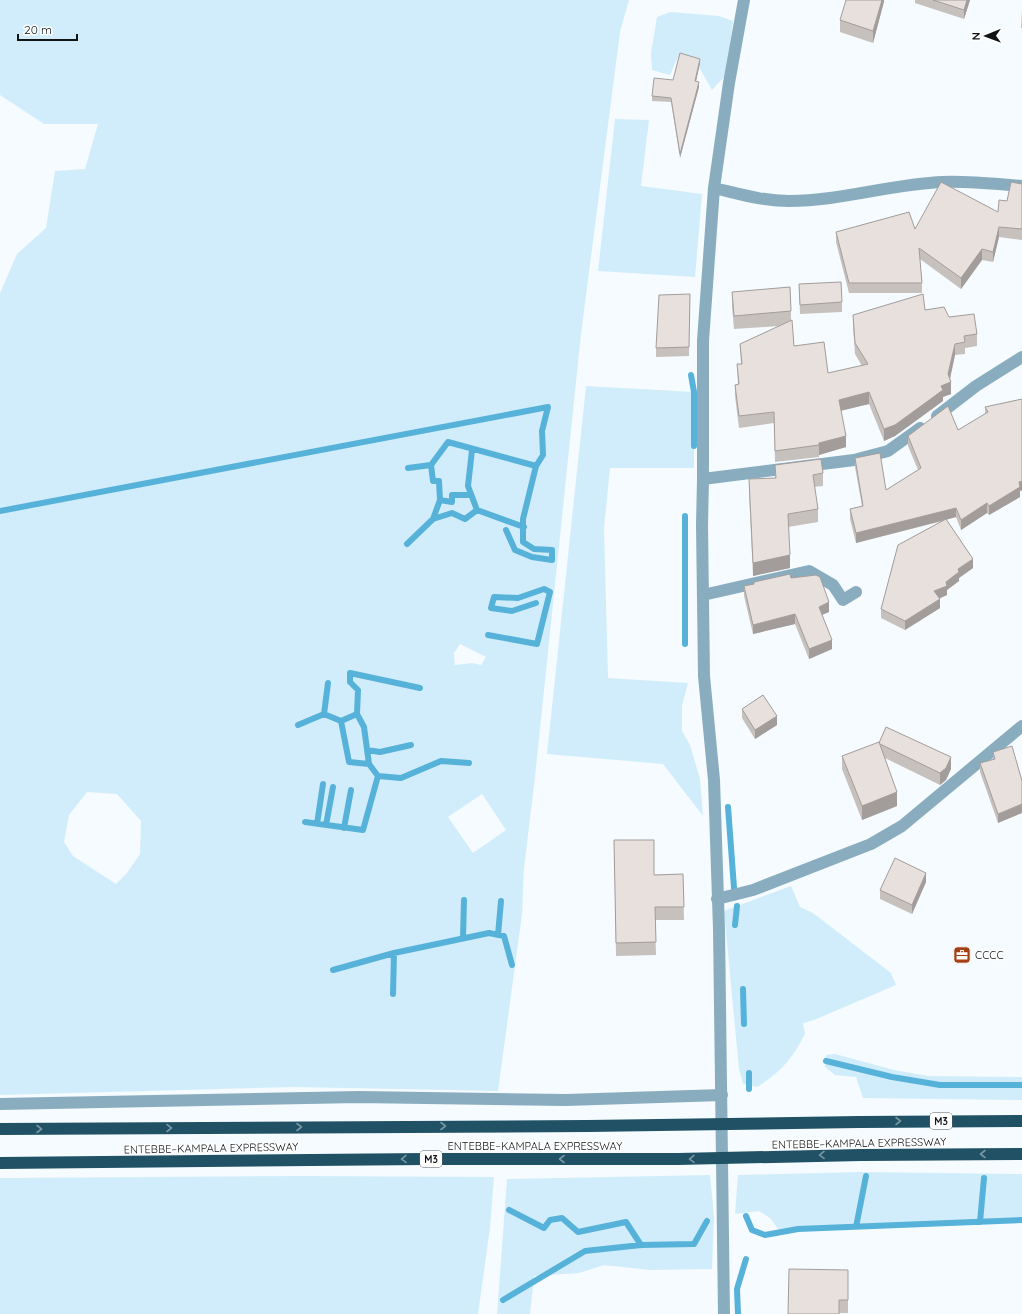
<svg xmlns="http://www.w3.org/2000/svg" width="1022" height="1314" font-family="Quicksand,sans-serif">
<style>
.green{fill:#d1edfb;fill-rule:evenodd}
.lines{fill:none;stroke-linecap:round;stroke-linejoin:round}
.stream{stroke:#56b2d9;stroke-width:6}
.minor{stroke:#89adbe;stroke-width:12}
.highway{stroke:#205165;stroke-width:12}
.highway-bridge{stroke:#205165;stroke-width:12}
.wall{fill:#c7c1be}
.shaded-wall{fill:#a29d9b}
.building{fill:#e7e0dd;stroke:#a29d9b}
.oneway{stroke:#7997a3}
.labels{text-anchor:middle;stroke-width:3;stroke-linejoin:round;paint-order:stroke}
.shield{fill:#fff;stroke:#585a5a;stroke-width:1}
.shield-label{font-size:10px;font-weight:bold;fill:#111314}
.poi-label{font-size:11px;fill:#111314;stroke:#fff;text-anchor:start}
.street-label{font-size:11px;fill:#111314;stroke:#fff}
</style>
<rect width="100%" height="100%" fill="#f5fbff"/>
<!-- green -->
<path class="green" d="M0,0H629L620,32L581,334L535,777L524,868L522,914L498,1091L293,1087L0,1095V293L17,254L46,228L55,171L85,169L98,124H44L0,95ZM460,644L486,657L481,665L472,663L455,665L454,653ZM87,792L117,794L141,821L140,854L127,873L116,884L73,856L64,842L69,815ZM482,794L506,830L473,853L448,817Z
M670,12L719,16L733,21L726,75L712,90L696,62L677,59L670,75L652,70L651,53L657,17Z
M615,119L649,120L641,186L702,194L695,277L598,271Z
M586,386L694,392V468H610L604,528L608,678L688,683L682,706V731L690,745L700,779L703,816L663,764L547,754Z
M791,886L800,907L813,913L891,973L896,985L814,1020L803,1023L805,1034C792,1059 781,1072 757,1087L743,1084L739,1069L724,911Z
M835,1054L894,1070L928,1076L1022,1077V1100L863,1098L856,1077L835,1075L825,1067L826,1055Z
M860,1172L1022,1174V1220L778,1229L770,1218L759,1211L735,1214L738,1175Z
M710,1175L714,1216L712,1269L650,1270L604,1265L579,1273L534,1276L530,1314H497L507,1179Z
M300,1176L494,1177L490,1228L478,1314H0V1178Z"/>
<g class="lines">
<!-- stream -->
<path class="stream" d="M691,375L694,392V446
M472,450L468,486L477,510L524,527
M431,465L433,481H439L440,500L433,519
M408,468L431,465L448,442L536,466
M440,500L452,502V495H471
M0,511L548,407L542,431L543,455L536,466L523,519V542L534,549L552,550V560L532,557L515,550L506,530
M407,544L433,519L452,513L465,519L477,510
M488,635L537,644L550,592L544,589L518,598L494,597L491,608L512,611L536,603
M685,644V516
M324,714L328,683
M357,714L358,690L350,682V673L420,688
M341,721L357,714L364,727L369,764
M298,725L324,714L341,721L349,762L369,764L378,776L401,778L441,761L469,763
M367,750L380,752L411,745
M728,807L734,888
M305,822L363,830L378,776
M317,824L323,784
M326,825L333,787
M344,828L351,790
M735,925L737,906
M498,935L501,901
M463,938L464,900
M333,970L394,953L489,933L504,936L512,965
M743,989L744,1024
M393,994L394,953
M826,1061L892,1077L940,1085H1022
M749,1089V1073
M509,1210L544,1228L550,1220L562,1218L578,1232L626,1222L641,1245
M746,1216L752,1230L765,1235L798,1229L1022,1220
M980,1222L984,1178
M856,1227L866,1176
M503,1300L585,1251L641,1245L694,1244L707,1221
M738,1314L737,1289L746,1259"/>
<!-- minor -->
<path class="minor" d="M714,188C740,194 763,201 789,201C841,201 891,184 943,182C969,181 996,184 1022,186
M937,416L976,386L1022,357
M703,479L854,460L888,451L920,428
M703,595L809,571L833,585L843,600L856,592
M717,899L753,890L871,844L902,826L1022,726
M0,1104L359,1097L566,1100L722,1095
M724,1314L719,929L714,780L704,676L702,525L703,479V341L714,188L729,83L744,0"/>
<!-- highway -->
<path class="highway" d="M859,1122L1022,1121
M861,1155L1022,1154"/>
<!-- highway-bridge -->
<path class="highway-bridge" d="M0,1129L588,1126L859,1122
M0,1163L426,1159H678L861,1155"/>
</g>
<!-- wall -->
<path class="wall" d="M846,0H884L873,43L840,32V20L846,2Z
M915,0H970L964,19L915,3Z
M1022,10V28H1021Z
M700,63L696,81L699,87L680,158L671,102L652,101V96L673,80Z
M1022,184V240L999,237L993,262L982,260L961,289L920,259L922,283V293H849L836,242V232L915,229L998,212Z
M799,284L842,302V312L800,314Z
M732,292L791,311V320L794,346L828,373L862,366L855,354L853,327V315L925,310L949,317L977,334V346L965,348V354L955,355L950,379L951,394L943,397V401L895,436L884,441L869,404L841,411L846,447L819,455V457L775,462L774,423L739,428L735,396V385L738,384L737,364H741L740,344L779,326L734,329L732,306Z
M690,294L689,356L656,357V348Z
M1022,399V490L1020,491V497L989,515L987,513L961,530L956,517L946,520L973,568L959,578V581L947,590V595L939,598L940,608L905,630L881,618V609L943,521L856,543L850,519V509L862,506L855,467V458L886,490L918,470L908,446V436L958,430L985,414V407Z
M775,465L823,473V486L814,487L818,509V522L788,527L790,568L753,576L749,492V479L775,478Z
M791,578L829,612L822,615L832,649L809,659L795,624L753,634L744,596V586Z
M742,709L777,725L755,739L742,718Z
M879,743L951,769L946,780L940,785L885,758L897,806L862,820L842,769V756Z
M993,752L1022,781L998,823L980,772V763L993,760Z
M614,840L654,875L683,874L684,920H655L656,955L616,956Z
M926,882L912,914L880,899V890Z
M848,1270V1313L788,1314Z"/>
<!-- shaded-wall -->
<path class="shaded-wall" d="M882,0H884V2L873,43V31Z
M967,0H970L964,19V10Z
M700,59V63L695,86V81Z
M699,82V87L680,158V154Z
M999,227V237L993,262V252Z
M982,249V260L961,289V278Z
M955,344V355L949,383L951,382V394L943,397V401L895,436L884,441V429L941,386L948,374Z
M869,392V404L839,411V400Z
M846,436V447L819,455V443Z
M1022,481V490L1020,491V497L989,515V506Z
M987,503V513L961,530V520Z
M956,508V517L856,543V533Z
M790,555V568L753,576V563Z
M973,559V568L959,578V581L947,590V595L934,601V591L946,582L958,569Z
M940,599V608L905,630V621Z
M829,602V612L819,616V607Z
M795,614V624L753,634V625Z
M832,640V649L809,659V649Z
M777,716V725L755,739V730Z
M951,757V769L946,780L940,785V773Z
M897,792V806L862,820V806Z
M1022,804V813L998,823V814Z
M926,873V882L912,914V905Z"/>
<!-- building -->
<path class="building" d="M846,0H882L873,31L840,20Z
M933,0H967L964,10Z
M680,53L700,59L695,81L699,82L680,154L671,98L652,96L654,78L673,80Z
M941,182L998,212L999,200L1007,201L1011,182L1022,184V229L999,227L993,252L982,249L961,278L919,248L922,283H849L836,232L909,212L915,229Z
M841,282L842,302L800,305L799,284Z
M790,287L791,311L734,316L732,292Z
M690,294L689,347L656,348L659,295Z
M923,294L925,310L944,307L949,317L974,314L977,334L964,336L965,342L955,344L948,374L951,382L941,386L943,390L895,425L884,429L869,392L839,400L846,436L819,443V445L775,451L774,412L739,416L735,385L739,384L737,364H742L740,344L792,320L794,346L824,342L828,373L868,364L855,343L853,315Z
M1022,399V481L1019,482L1020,487L989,506L987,503L961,520L956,508L856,533L850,509L863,506L855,458L880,453L886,490L921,468L908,436L948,406L958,430L988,412L985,407Z
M821,459L823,473L813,475L818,509L788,514L790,555L753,563L749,479L776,478L775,465Z
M946,519L973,559L958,569L959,572L946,582L947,586L934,591L940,599L905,621L881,609L898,545Z
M790,574L791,578L816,575L820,577L829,602L819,607L832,640L809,649L795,614L753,625L744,586L754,584V582Z
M763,695L777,716L755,730L742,709Z
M886,727L951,757L946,768L940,773L880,744L879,743Z
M879,742L897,792L862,806L842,756Z
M1012,746L1022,781V804L998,814L980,763L995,759L993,752Z
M614,840H654V875L683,874L684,907H655L656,942L616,943Z
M895,858L926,873L912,905L880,890Z
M789,1269L848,1270V1300H839V1314H788Z"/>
<!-- one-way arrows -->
<defs><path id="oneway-chevron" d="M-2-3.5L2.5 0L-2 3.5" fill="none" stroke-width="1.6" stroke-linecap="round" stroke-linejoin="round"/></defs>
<g class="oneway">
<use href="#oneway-chevron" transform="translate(898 1121)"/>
<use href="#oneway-chevron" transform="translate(443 1126)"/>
<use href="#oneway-chevron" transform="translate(299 1127)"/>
<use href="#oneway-chevron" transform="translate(169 1128)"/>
<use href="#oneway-chevron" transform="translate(39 1129)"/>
<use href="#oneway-chevron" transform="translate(983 1154) rotate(180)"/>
<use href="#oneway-chevron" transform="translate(822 1155) rotate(179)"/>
<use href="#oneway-chevron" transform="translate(404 1159) rotate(179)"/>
<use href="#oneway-chevron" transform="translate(562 1159) rotate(180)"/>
<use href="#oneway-chevron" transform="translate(692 1159) rotate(179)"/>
</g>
<!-- icons -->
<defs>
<symbol id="office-square" viewBox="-11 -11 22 22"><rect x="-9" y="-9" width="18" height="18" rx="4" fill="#a54015" stroke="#fff"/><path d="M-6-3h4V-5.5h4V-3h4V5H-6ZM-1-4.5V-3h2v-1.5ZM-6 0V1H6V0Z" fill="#fff"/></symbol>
</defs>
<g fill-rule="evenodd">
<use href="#office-square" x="952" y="945" width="20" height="20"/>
</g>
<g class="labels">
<!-- shield labels -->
<g class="shield">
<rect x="930" y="1113" width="22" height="16" rx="3"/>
<rect x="420" y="1151" width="22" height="16" rx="3"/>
</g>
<g class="shield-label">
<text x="941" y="1125">M3</text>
<text x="431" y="1163">M3</text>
</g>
<!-- poi labels -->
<g class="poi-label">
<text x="975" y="959">CCCC</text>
</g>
<!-- street labels -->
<g class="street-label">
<text transform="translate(859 1143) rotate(-1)" y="4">ENTEBBE–KAMPALA EXPRESSWAY</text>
<text x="535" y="1150">ENTEBBE–KAMPALA EXPRESSWAY</text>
<text transform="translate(211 1148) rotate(-1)" y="4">ENTEBBE–KAMPALA EXPRESSWAY</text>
</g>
</g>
<!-- north arrow -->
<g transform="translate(986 36) rotate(269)" stroke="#ffffff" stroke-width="3" paint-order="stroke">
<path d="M0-3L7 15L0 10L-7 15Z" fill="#111314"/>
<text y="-6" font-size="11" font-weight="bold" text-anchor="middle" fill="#111314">N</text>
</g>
<!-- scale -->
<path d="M18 34v6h59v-6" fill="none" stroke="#111314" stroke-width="2"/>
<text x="24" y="34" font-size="12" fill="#111314" stroke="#ffffff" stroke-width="3" paint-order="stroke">20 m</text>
</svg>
